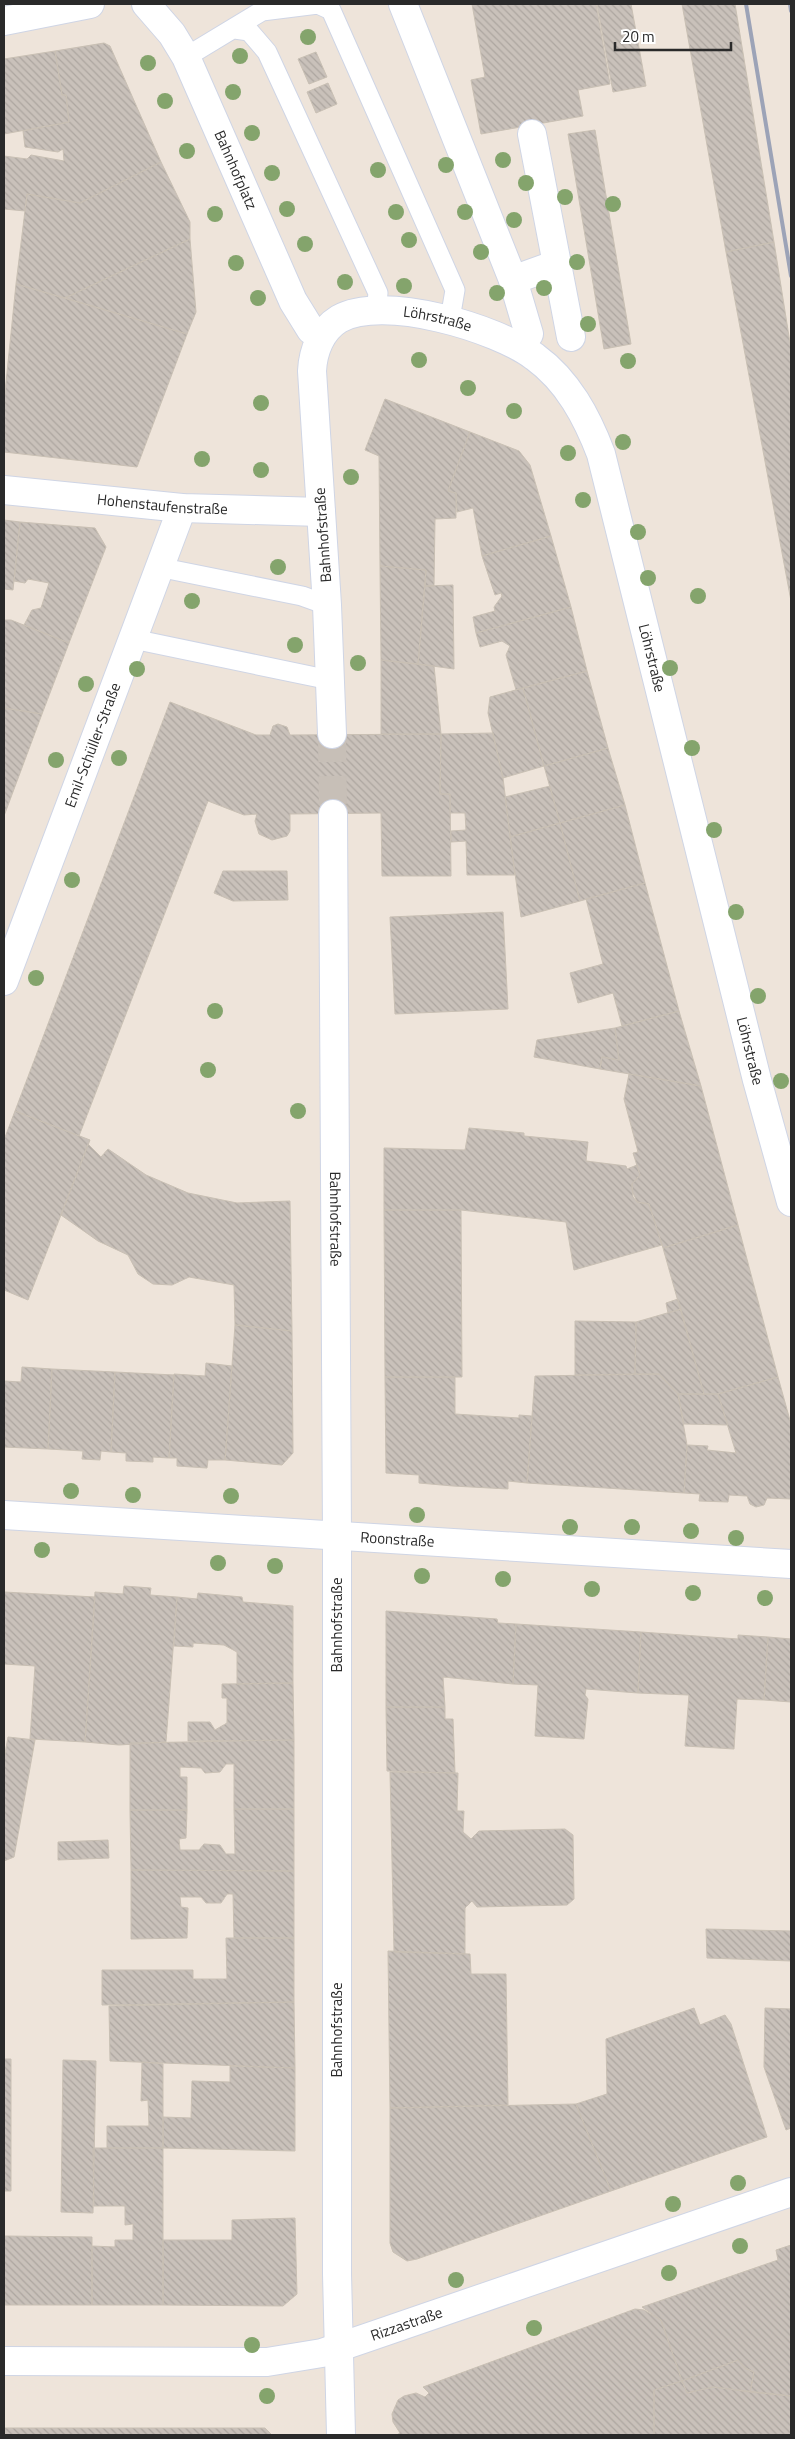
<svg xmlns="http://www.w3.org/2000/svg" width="795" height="2439" font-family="'Titillium Web',sans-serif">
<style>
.building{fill:url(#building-back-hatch);stroke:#c9c0b4}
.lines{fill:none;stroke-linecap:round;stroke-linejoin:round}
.street-tunnel{stroke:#c7bfb7;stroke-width:28;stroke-dasharray:28 14;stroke-linecap:butt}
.lane-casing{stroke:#cfd5e5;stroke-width:21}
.street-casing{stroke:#cfd5e5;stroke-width:30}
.lane{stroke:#fff;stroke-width:19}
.street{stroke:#fff;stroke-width:28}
.rail{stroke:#9ca3b7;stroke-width:4}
.tree{fill:#84a46c}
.labels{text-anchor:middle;stroke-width:4;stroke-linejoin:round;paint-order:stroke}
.street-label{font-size:15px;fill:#2a2a2a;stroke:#fff}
</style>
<defs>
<pattern id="building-back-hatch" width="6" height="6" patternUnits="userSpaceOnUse" patternTransform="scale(1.25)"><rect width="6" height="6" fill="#c9c1ba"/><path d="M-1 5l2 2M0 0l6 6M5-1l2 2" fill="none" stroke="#ada6a0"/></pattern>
</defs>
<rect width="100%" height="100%" fill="#eee4da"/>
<!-- building -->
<path class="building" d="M472,4H596L610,84L578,90L583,116L481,134L471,80L485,77Z
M597,4H631L646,86L613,92Z
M682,4H735L774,242L726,252Z
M104,43L110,46L161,162L80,203L27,194L25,211L4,209V156L27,159L31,155L64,161L63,149L58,152L25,147L23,131L69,122L66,95H62L55,51Z
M55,51L62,95H66L69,122L4,134V59Z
M316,52L327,77L309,84L298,59Z
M328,83L337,104L316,113L307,92Z
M595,130L631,344L604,349L568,134Z
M161,162L190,222V239L65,298L16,284L27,194L80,203Z
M190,239L196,312L187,334L65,298Z
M774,242L791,349V601L726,252Z
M16,284L187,334L137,467L4,452V402Z
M385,399L470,432L448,491L456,493V518L435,519L434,586H425L426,570L380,566L379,456L365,450Z
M470,432L519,451L530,465L551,536L482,556L473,508L457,512L456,493L448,491Z
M4,520L20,522L13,590L4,589Z
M20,522L95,528L106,547L69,643L24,625L32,610L41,608L49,583L28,579L25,583L14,581Z
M551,536L571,607L476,633L473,617L495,611L494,607L502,596L501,593L495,595L482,556Z
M380,566L426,570L418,664L381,660Z
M453,585L454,669L418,664L425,586Z
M571,607L587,671L516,690L506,655L510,646L502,641L480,647L476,633Z
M4,620H11L69,643L42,714L4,708Z
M381,660L434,666L441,734H381Z
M587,671L608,748L544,766L523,688Z
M523,688L544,766L503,778L488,713L490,697Z
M170,702L256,735H270L273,726L278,724L287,727L290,735L441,734L440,794H450L451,876H382L381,813L290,814V831L287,836L272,840L259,834L255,821L257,814L244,815L208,801L79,1136L15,1111Z
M4,708L42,714L4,816Z
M493,733L503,778L515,875H467L466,841L451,842V831L466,830L465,813H450V794H440L441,734Z
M608,748L625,805L560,823L544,766Z
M550,786L560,823L510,837L505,797Z
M625,805L645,883L580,901L560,823Z
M560,823L580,901L521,917L510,837Z
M223,871H287L288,900L233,901L214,893Z
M645,883L679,1011L622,1026L613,993L578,1003L570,973L603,964L586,899Z
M503,912L508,1009L395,1014L390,917Z
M679,1011L701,1086L600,1069L602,1057L619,1060L615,1028Z
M615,1028L619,1060L602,1057L600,1069L534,1057L537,1040Z
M629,1074L701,1086L738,1225L663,1248L649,1204L637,1202L632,1190V1184L640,1175L633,1153L638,1152L624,1099Z
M15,1111L90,1140L28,1300L4,1290V1140Z
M469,1128L524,1133V1136L588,1142L586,1161L626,1166L627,1169L637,1165L640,1175L632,1184L633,1197L637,1202L649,1204L662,1245L574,1270L566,1222L461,1210H384V1148L465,1150Z
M88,1144L101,1157L108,1149L146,1175L188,1193L237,1203L290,1201L292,1331L235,1325L234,1285L189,1277L172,1285L153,1284L138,1274L128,1255L98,1241L61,1215Z
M384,1210H461L462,1377H385Z
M738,1225L778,1377L718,1394H704L663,1248Z
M678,1299L681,1309L668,1313L666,1303Z
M681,1309L704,1394H678L659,1374H635L636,1322Z
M575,1321L636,1322L635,1374L575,1375Z
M235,1325L292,1331L293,1453L282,1465L225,1460Z
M206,1363L232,1366L225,1460H208L207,1468L177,1466V1458H169L174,1374L205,1376Z
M22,1367L52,1369L48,1449L4,1447V1381L21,1382Z
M52,1369L115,1372L111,1452L101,1451L100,1460L82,1459L83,1451L48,1449Z
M115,1372L174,1375L169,1458L153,1457V1462L126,1461V1453L111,1452Z
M659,1374L678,1394L687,1445L684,1493L527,1483L535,1376Z
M385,1377H455V1414L519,1418V1415L532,1416L527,1483L508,1481V1489L453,1486L419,1483V1475L386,1473Z
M778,1377L791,1424V1499L767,1498L764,1505L756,1507L750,1504L747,1496L729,1495L728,1502L699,1501L700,1494L684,1493L687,1445L708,1446L707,1450L736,1453L718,1394Z
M678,1394H718L728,1425L684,1424Z
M124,1586L151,1588L150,1595L177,1597L166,1742L119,1745L85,1742L95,1592L123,1594Z
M4,1592L95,1597L85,1742L30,1739L35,1666L4,1664Z
M198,1593L242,1597L243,1602L293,1606V1683L237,1684V1652L224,1645L193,1643V1647L174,1646L177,1597L197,1599Z
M386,1611L497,1619L498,1623L516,1624L513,1684L443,1677L445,1707H386Z
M516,1624L641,1632L638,1693L586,1689L585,1695L588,1699L584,1739L535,1736L538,1685L513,1684Z
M641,1632L738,1639V1635L768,1637L764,1700L737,1699L734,1749L685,1746L689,1695L638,1693Z
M768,1637L791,1639V1702L764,1700Z
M293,1683L294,1740L188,1741V1722H210L215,1730L227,1723V1698H222V1684Z
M386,1707H445V1719H453L455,1773L387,1771Z
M8,1737L35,1740L14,1857L4,1861V1759Z
M294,1740V1809H234V1764H226L220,1772L205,1773L201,1768L180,1767V1777H187V1810H130V1743Z
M390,1772L458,1773L457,1811H464L463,1832L471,1839L479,1831L565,1829L573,1835L574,1899L567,1905L477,1907L472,1901L465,1908V1954L394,1952Z
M234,1809H294V1871L131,1870L130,1810H187L186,1838L179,1839L180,1850H199L204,1844L220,1845L226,1854H235Z
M108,1840L109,1858L58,1860V1842Z
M131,1870L294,1871V1938H234L233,1894H227L221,1903H206L201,1897H180L181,1907L188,1908L187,1938L131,1939Z
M706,1929L791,1931V1961L707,1958Z
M226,1938H294V2002L102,2005V1970H193V1979H227Z
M388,1951L470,1954L471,1974H506L508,2105L390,2108Z
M294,2002L295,2068L110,2061L109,2006Z
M694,2008L700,2025L725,2015L731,2024L767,2137L611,2191L576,2104L607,2094L606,2039Z
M765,2008L791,2009V2128L786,2130L764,2067Z
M4,2059H11V2191H4Z
M63,2060L96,2061L93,2213L61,2212Z
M142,2062L163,2064V2148H107V2126H149L148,2100L141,2101Z
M230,2066L295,2068V2151L163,2148V2117L191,2118L192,2081L230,2082Z
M576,2104L611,2191L417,2259L407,2261L393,2252L390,2243V2108Z
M93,2148H163V2305H92V2246L115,2247V2240H133V2224L125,2225V2206H94Z
M295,2218L297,2294L283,2306L163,2305V2240H232V2220Z
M4,2236L92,2237V2305H4Z
M791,2245V2396L750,2392L754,2372L745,2368L738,2360L682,2381L661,2320L642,2307L778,2260L776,2250Z
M635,2309L644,2310L661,2320L682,2381L654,2390V2435H397L400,2433L393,2422L392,2414L398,2400L404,2396L416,2393L425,2397L429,2393L423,2387Z
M738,2360L745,2368L754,2372L750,2392L713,2387L687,2393L682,2381Z
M682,2381L687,2393L713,2387L791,2396V2435H654V2390Z
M4,2428H265L272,2435H4Z"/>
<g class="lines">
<!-- street-tunnel -->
<path class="street-tunnel" d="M332,734L333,814"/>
<defs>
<path id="lane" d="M235,29L249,31L267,52L378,293L376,312
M186,57L262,11L318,4L331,10L455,290L450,319
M157,571L168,569L302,596L327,605
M133,639L330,680"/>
<g id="street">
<path id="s1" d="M146,4L172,34L186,57L293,301L311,330L321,337"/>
<path d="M403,4L513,280L529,334"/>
<path d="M4,21L90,4"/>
<path d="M532,134L571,337"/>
<path d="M513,280L557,264"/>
<path id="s2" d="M4,490L182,508L321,512"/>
<path id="s3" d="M332,734L327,605L312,371C313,351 321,330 339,319C383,294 497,328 535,357C568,381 587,417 601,454L757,1080L791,1202"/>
<path id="s4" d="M333,814L337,1536V2274L341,2435"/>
<path id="s5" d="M4,981L182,508"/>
<path id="s6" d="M4,1515L791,1564"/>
<path id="s7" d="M4,2361L267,2362L322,2353L366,2338L791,2192"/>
</g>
</defs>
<!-- lane casing -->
<use href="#lane" class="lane-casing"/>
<!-- street casing -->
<use href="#street" class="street-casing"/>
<!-- lane -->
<use href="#lane" class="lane"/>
<!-- street -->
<use href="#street" class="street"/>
<!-- rail -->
<path class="rail" d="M746,4L791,276
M790,4L791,11"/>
</g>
<!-- trees -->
<g class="tree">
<circle cx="308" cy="37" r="8"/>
<circle cx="240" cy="56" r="8"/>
<circle cx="148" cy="63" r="8"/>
<circle cx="233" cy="92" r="8"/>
<circle cx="165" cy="101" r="8"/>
<circle cx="252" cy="133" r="8"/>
<circle cx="187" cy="151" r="8"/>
<circle cx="503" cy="160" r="8"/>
<circle cx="446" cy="165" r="8"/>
<circle cx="378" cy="170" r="8"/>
<circle cx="272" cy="173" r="8"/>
<circle cx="526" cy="183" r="8"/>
<circle cx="565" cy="197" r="8"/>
<circle cx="613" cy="204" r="8"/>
<circle cx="287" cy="209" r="8"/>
<circle cx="396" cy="212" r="8"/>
<circle cx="465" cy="212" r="8"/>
<circle cx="215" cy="214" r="8"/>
<circle cx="514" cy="220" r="8"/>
<circle cx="409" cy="240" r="8"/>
<circle cx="305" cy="244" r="8"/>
<circle cx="481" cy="252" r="8"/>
<circle cx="577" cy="262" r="8"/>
<circle cx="236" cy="263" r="8"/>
<circle cx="345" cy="282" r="8"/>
<circle cx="404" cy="286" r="8"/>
<circle cx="544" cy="288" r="8"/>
<circle cx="497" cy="293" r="8"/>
<circle cx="258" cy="298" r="8"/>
<circle cx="588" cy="324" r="8"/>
<circle cx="419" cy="360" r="8"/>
<circle cx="628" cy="361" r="8"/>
<circle cx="468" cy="388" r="8"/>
<circle cx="261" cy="403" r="8"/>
<circle cx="514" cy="411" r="8"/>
<circle cx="623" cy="442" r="8"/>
<circle cx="568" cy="453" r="8"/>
<circle cx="202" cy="459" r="8"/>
<circle cx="261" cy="470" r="8"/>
<circle cx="351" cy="477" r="8"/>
<circle cx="583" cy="500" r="8"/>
<circle cx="638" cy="532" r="8"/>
<circle cx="278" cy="567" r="8"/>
<circle cx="648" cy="578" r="8"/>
<circle cx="698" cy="596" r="8"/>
<circle cx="192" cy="601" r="8"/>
<circle cx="295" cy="645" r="8"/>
<circle cx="358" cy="663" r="8"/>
<circle cx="670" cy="668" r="8"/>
<circle cx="137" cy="669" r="8"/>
<circle cx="86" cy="684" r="8"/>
<circle cx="692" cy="748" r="8"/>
<circle cx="119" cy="758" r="8"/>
<circle cx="56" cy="760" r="8"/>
<circle cx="714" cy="830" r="8"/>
<circle cx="72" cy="880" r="8"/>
<circle cx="736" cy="912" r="8"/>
<circle cx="36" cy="978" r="8"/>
<circle cx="758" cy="996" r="8"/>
<circle cx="215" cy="1011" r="8"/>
<circle cx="208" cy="1070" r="8"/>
<circle cx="781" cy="1081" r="8"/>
<circle cx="298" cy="1111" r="8"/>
<circle cx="71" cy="1491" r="8"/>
<circle cx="133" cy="1495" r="8"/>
<circle cx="231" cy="1496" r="8"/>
<circle cx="417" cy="1515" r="8"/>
<circle cx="570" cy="1527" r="8"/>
<circle cx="632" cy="1527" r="8"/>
<circle cx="691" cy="1531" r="8"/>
<circle cx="736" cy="1538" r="8"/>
<circle cx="42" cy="1550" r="8"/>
<circle cx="218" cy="1563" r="8"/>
<circle cx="275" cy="1566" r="8"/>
<circle cx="422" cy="1576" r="8"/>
<circle cx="503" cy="1579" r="8"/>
<circle cx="592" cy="1589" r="8"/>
<circle cx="693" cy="1593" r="8"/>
<circle cx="765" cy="1598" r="8"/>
<circle cx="738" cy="2183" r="8"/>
<circle cx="673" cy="2204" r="8"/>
<circle cx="740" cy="2246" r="8"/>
<circle cx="669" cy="2273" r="8"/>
<circle cx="456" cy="2280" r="8"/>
<circle cx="534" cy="2328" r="8"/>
<circle cx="252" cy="2345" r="8"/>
<circle cx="267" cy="2396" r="8"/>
</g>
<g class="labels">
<!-- street labels -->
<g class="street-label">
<text dy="5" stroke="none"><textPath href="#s1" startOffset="190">Bahnhofplatz</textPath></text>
<text dy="5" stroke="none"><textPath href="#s3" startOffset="525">Löhrstraße</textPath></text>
<text dy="5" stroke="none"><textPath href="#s2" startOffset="159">Hohenstaufenstraße</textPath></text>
<text transform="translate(323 535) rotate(-94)" y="5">Bahnhofstraße</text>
<text dy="5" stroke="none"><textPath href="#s3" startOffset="960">Löhrstraße</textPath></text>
<text dy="5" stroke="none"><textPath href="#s5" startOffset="252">Emil-Schüller-Straße</textPath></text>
<text dy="5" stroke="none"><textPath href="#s3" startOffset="1365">Löhrstraße</textPath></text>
<text dy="5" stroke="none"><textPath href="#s4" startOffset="405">Bahnhofstraße</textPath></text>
<text dy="5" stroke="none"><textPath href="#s6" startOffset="394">Roonstraße</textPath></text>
<text transform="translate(337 1625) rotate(-90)" y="5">Bahnhofstraße</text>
<text transform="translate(337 2030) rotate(-90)" y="5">Bahnhofstraße</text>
<text dy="5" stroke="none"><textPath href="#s7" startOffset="408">Rizzastraße</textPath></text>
</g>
</g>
<!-- border -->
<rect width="795" height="2439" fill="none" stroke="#2a2a2a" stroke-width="10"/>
<!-- scale -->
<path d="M615 42v8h116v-8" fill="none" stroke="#2a2a2a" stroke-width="2.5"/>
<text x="622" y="42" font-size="15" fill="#2a2a2a" stroke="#ffffff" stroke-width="4" paint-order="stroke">20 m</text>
</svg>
